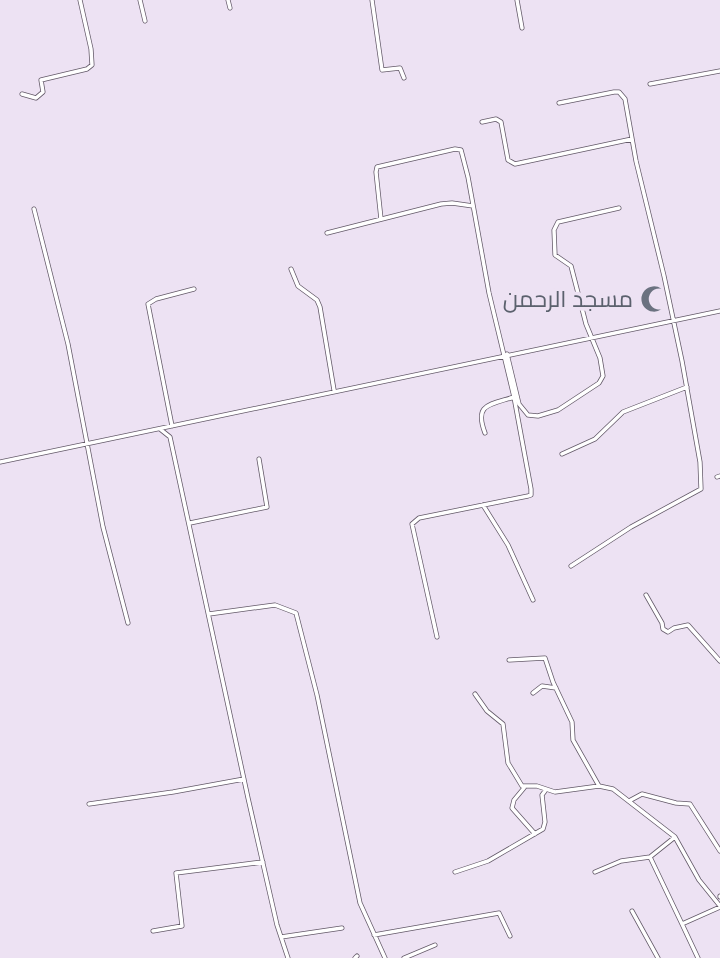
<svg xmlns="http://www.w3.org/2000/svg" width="720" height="958" font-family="'Golos Text',Cairo,sans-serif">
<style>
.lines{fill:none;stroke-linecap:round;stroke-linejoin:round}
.street-casing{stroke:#635968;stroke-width:5}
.street{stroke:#fff;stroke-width:3.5}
.labels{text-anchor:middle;stroke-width:7;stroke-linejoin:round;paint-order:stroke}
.worship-label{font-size:23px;fill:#5b616d;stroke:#ede2f3;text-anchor:end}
</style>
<rect width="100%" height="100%" fill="#ede2f3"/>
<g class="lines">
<defs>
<path id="street" d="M140,0L145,21
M228,0L230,8
M372,0L382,70L400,68L404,78
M517,0L522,28
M650,84L720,71
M22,94L36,98L43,92L41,80L87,69L92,65L91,49L80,0
M559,103L614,92H619L625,99L636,161L664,276L682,361L700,462L701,489L631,527L571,566
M482,122L496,119L501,122L508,160L515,164L632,139
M34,209L68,344L103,527L128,623
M381,219L376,172L377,167L455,149L461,150L468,177L489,293L514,397L531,489V495L528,496L419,518L412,524L437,637
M327,233L441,204L452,203L473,206
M291,269L298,286L317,300L320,307L334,390
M507,354L519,404L528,415L538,416L558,410L599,383L603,376L600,358L586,324L571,266L555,255L554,230L558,222L619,208
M172,426L148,304L156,299L194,289
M160,429L170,437L248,798L277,925L288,958
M485,433C474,404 489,405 514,397
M562,454L595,439L623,412L687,387
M0,462L720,311
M717,477L720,476
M483,505L508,545L533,600
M190,523L267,507L259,459
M646,595L662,623L663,629L668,632L674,628L688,625L720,661
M209,614L275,605L296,613L317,695L360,903L385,958
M509,660L545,658L553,682L572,722L573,740L599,786
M533,693L542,686L556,688
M475,694L487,711L503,724L508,763L522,786H537L555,792L599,786L613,789L675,837L699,880L720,906
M524,788L514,800L512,808L535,834
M629,801L642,794L676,803L690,804L720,851
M89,804L173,792L244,779
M650,857L682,924
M455,872L488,861L543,829L545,822L542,795L545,791
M595,872L621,861L650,857L675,837
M720,896V897
M632,911L658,958
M153,931L182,926L176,873L263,862
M374,935L499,913L510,936
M281,937L342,928
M355,958L357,956
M404,958L435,945
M698,958L682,924L720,907"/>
</defs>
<!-- street casing -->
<use href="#street" class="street-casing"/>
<!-- street -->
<use href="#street" class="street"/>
</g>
<!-- icons -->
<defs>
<symbol id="mosque-bare" viewBox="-9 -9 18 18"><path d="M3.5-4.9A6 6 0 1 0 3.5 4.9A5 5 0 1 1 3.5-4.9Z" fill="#6b7280" stroke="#ede2f3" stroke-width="2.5" paint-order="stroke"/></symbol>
</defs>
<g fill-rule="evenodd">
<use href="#mosque-bare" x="635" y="280" width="38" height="38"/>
</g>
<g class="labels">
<!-- worship labels -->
<g class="worship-label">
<text x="633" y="307">مسجد الرحمن</text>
</g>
</g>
</svg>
